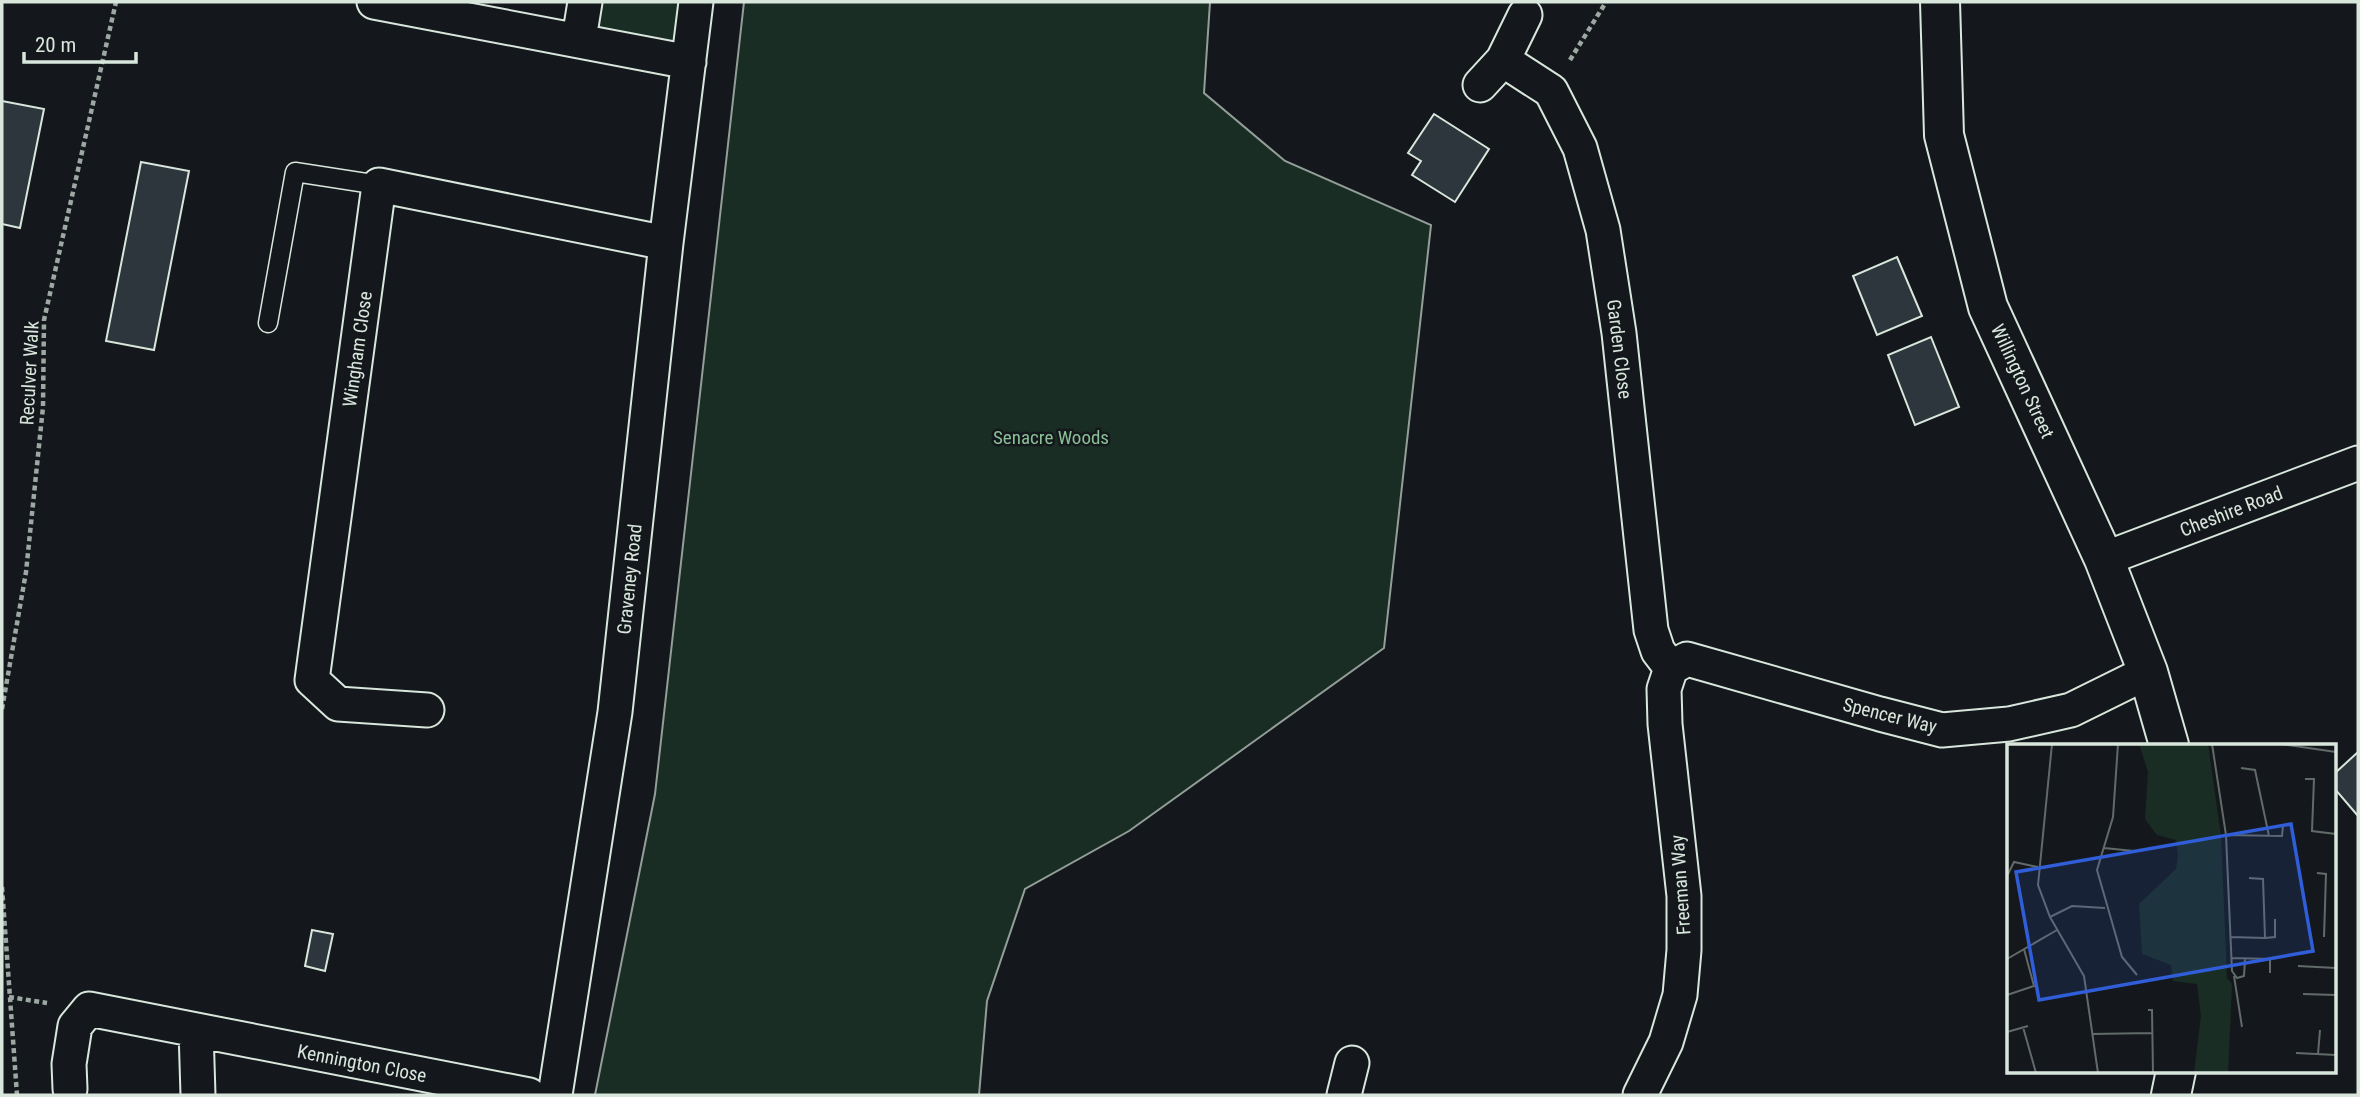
<svg xmlns="http://www.w3.org/2000/svg" width="2360" height="1097" font-family="'Roboto Condensed',sans-serif">
<style>
.green{fill:#1a2d24;stroke:#939e99;stroke-width:2}
.building{fill:#2c363c;stroke:#d8e6dc;stroke-width:2}
.lines{fill:none;stroke-linecap:round;stroke-linejoin:round}
.lane-casing{stroke:#d8e6dc;stroke-width:21}
.street-casing{stroke:#d8e6dc;stroke-width:37}
.secondary-casing{stroke:#d8e6dc;stroke-width:42}
.path{stroke:#9da8a2;stroke-width:4.5;stroke-dasharray:5 3.5;stroke-linecap:butt}
.lane{stroke:#14181c;stroke-width:18}
.street{stroke:#14181c;stroke-width:33}
.secondary{stroke:#14181c;stroke-width:38}
.labels{text-anchor:middle;stroke-width:5;stroke-linejoin:round;paint-order:stroke}
.street-label{font-size:19px;fill:#d8e6dc;stroke:#14181c}
.park-label{font-size:19px;fill:#8ac095;stroke:#14181c}
.inset-road{fill:none;stroke:#626a69;stroke-width:2}
.view{fill:#305dd8;fill-opacity:0.15;stroke:#305dd8;stroke-width:3.5}
.inset-edge{fill:none;stroke:#d8e6dc;stroke-width:3.5}
</style>
<rect width="100%" height="100%" fill="#14181c"/>
<!-- green -->
<path class="green" d="M585,2H696L689,62L579,39Z
M744,2H1210L1204,93L1285,161L1431,225L1384,648L1129,831L1025,889L987,1001L979,1095H595L655,794Z"/>
<!-- building -->
<path class="building" d="M2,101L44,109L20,228L2,224Z
M1434,114L1489,149L1455,202L1412,175L1421,161L1408,153Z
M141,162L189,171L154,350L106,341Z
M1897,257L1922,316L1877,335L1853,276Z
M1931,337L1959,407L1915,425L1888,355Z
M2358,752V816L2334,788V774Z
M312,930L333,934L325,971L305,966Z"/>
<g class="lines">
<defs>
<path id="lane" d="M268,323L295,172L379,185"/>
<path id="street" d="M374,2L689,62
M579,39L585,2
M1503,60L1551,91L1580,148L1603,230L1619,333L1651,630L1658,651L1671,668
M1480,85L1503,60L1525,15
M2104,559L2358,463
M1671,668L1687,659L1880,714L1942,730L2009,724L2071,710L2148,672
M427,710L338,704L312,680L379,185L666,243
M196,1030L198,1095
M70,1089L69,1064L75,1026L89,1009L529,1095
M555,1095L615,712L666,243L696,2
M1344,1095L1352,1063
M1640,1095L1666,1042L1680,995L1684,950V896L1665,724L1664,689L1671,668"/>
<path id="secondary" d="M1940,2L1944,135L1988,307L2104,559L2148,672L2169,745
M2171,1095L2176,1071"/>
</defs>
<!-- lane casing -->
<use href="#lane" class="lane-casing"/>
<!-- street casing -->
<use href="#street" class="street-casing"/>
<!-- secondary casing -->
<use href="#secondary" class="secondary-casing"/>
<!-- path -->
<path class="path" d="M1570,60L1606,2
M2,709L26,572L43,407L44,320L116,2
M2,887L17,1095
M9,997L47,1003"/>
<!-- lane -->
<use href="#lane" class="lane"/>
<!-- street -->
<use href="#street" class="street"/>
<!-- secondary -->
<use href="#secondary" class="secondary"/>
</g>
<g class="labels">
<!-- street labels -->
<g class="street-label">
<text transform="translate(357 349) rotate(-82)" y="7">Wingham Close</text>
<text transform="translate(1620 349) rotate(83)" y="7">Garden Close</text>
<text transform="translate(29 373) rotate(-87)" y="7">Reculver Walk</text>
<text transform="translate(2023 381) rotate(65)" y="7">Willington Street</text>
<text transform="translate(2231 511) rotate(-21)" y="7">Cheshire Road</text>
<text transform="translate(629 579) rotate(-84)" y="7">Graveney Road</text>
<text transform="translate(1890 715) rotate(14)" y="7">Spencer Way</text>
<text transform="translate(1680 885) rotate(-94)" y="7">Freeman Way</text>
<text transform="translate(362 1063) rotate(11)" y="7">Kennington Close</text>
</g>
<!-- park labels -->
<g class="park-label">
<text x="1051" y="444">Senacre Woods</text>
</g>
</g>
<!-- overview -->
<g transform="translate(2007 744)">
<rect width="329" height="329" fill="#14181c"/>
<path d="M132,0H201L214,92L220,234L225,240L221,329H187L194,272L190,240L166,237L164,221L135,210L132,160L169,125L171,111L169,96L150,91L138,75L141,28Z" fill="#1a2d24"/>
<path class="inset-road" d="M45,0L31,141L43,173L77,232L91,329M111,0L106,73L90,126L115,213L130,231M205,0L219,91L225,227L230,234L237,232L238,215M274,0L329,8M234,24L248,26L262,92M298,35H307L305,87L329,90M219,91L275,92L276,82M97,104L127,107M310,129L319,130L317,193M0,132L7,118L31,123M43,173L65,162L98,164M224,193L258,194L256,135L242,134M258,194L268,193V175M225,214L263,215V229M0,215L50,186M291,222L329,224M227,232L235,283M296,250L329,251M0,251L27,242L17,205M141,266H145L146,329M16,283L29,329M0,288L21,282M85,290L145,289M289,309L329,311M311,310L313,286"/>
<path class="view" d="M284,80L306,207L32,256L9,128Z"/>
<rect width="329" height="329" class="inset-edge"/>
</g>
<!-- border -->
<rect width="2360" height="1097" fill="none" stroke="#d8e6dc" stroke-width="7"/>
<!-- scale -->
<path d="M24 52v10h112v-10" fill="none" stroke="#d8e6dc" stroke-width="3.5"/>
<text x="35" y="52" font-size="21" fill="#d8e6dc" stroke="#14181c" stroke-width="5" paint-order="stroke">20 m</text>
</svg>
